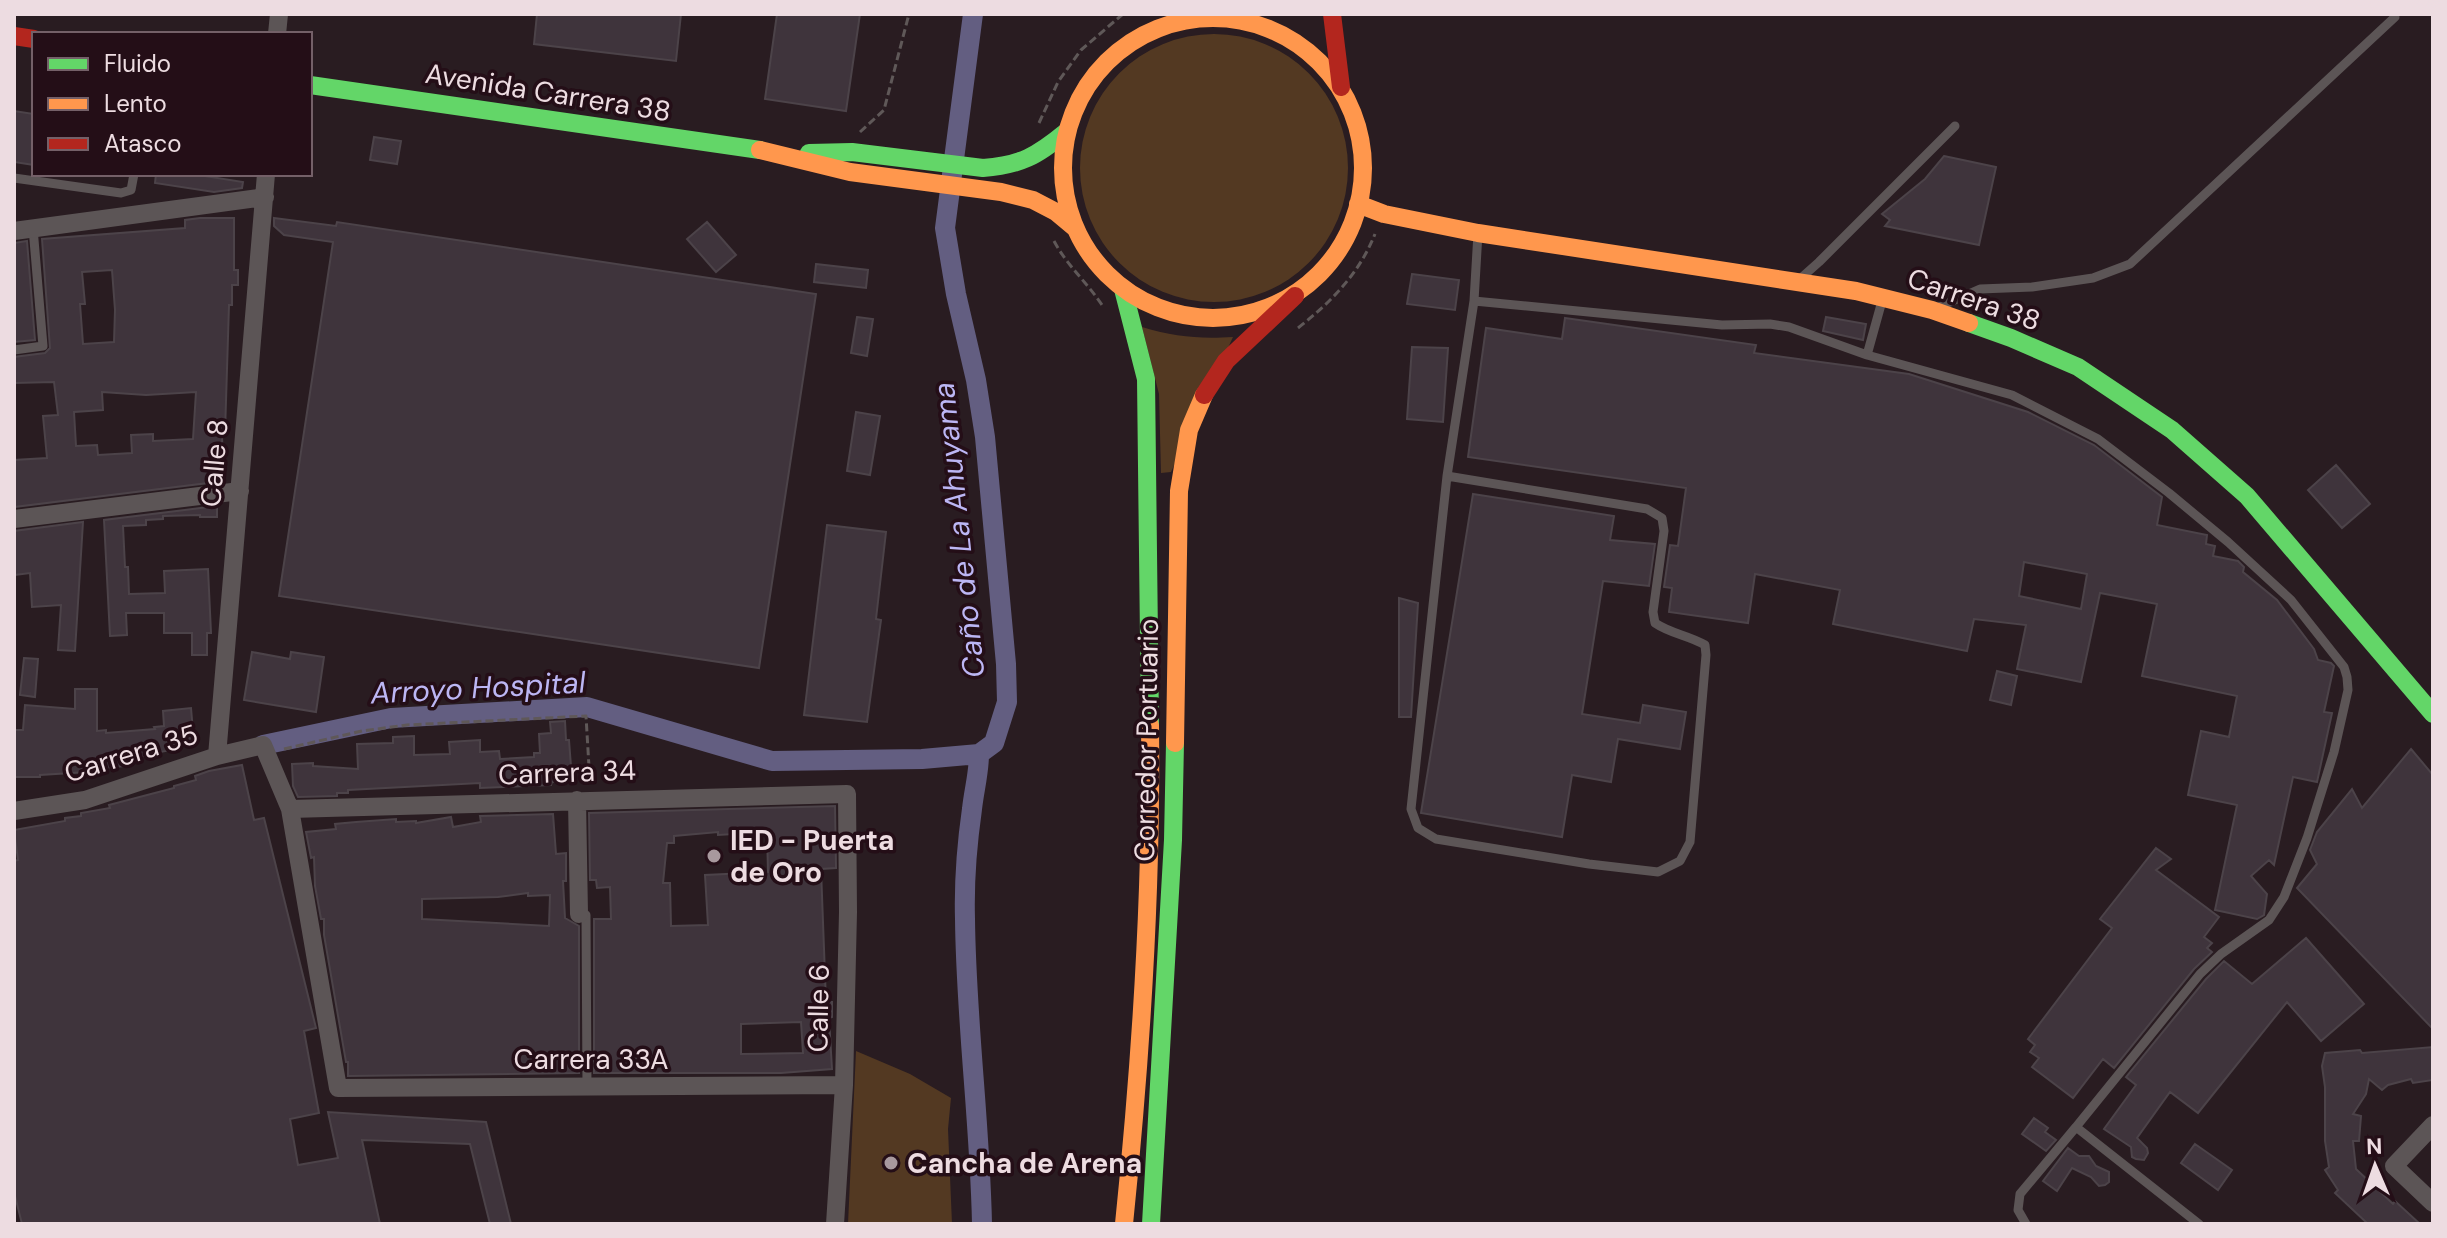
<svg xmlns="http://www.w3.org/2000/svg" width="2447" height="1238" font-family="'DM Sans',sans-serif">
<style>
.green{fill:#533922}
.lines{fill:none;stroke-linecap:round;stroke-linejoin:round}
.canal{stroke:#635e81;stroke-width:20}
.building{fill:#3f343c;stroke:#4c4349;stroke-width:2;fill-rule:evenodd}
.path{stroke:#5f5858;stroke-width:3;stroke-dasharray:8 4;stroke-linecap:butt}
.lane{stroke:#5c5556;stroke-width:9}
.street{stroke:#5c5556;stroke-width:18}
.fast{stroke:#63d668;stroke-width:18}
.slow{stroke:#ff974d;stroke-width:18}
.jam{stroke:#b3261e;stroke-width:18}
.poi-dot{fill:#a8999e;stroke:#240e17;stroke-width:3}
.labels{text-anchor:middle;stroke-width:7;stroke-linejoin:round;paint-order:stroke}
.street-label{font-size:28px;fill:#eddce1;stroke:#240e17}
.poi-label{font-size:28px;font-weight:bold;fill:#eddce1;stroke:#240e17;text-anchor:start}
.water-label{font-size:30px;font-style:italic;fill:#bcb6f4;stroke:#240e17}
</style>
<rect width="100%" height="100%" fill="#291c21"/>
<!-- green -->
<path class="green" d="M1080 168a134 134 0 1 1 268 0a134 134 0 1 1-268 0Z
M1142,327C1175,337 1199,339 1233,337L1171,472L1161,473L1159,394Z
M856,1051L910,1074L951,1098L948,1129L952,1224H848Z"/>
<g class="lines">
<!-- canal -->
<path class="canal" d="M973,14L945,228L956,294L976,380L985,437L1006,664L1007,702L994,743L979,754C979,773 974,790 972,809C967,844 964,883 965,919C966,1021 980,1122 982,1224
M263,745L391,718L587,707L772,761L922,759L979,754"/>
</g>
<!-- building -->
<path class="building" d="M537,14H681L676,61L534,44Z
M777,14H860L846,111L765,99Z
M14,111L34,114V165L14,162Z
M374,137L401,141L397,164L370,160Z
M1944,156L1996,167L1979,245L1885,226L1890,220L1882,214L1925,179Z
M156,174H192L243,182L242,188L214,192L155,183Z
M200,218H234V270H238V285H232V305H229L225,433H222L223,479H216V482L14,507V460L47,458L43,416L58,415L54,382L14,383V357L45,353L50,348L42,239L185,228V220ZM112,270L115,310L114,342L83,344L80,304H85L82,272ZM102,392L146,395L196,392L193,439L153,441V434L131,435L132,453L98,455L97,445L76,446L74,412L103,410Z
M274,218L336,226L337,222L816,294L759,668L279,596L333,242L284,235L274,226Z
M707,222L736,255L716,272L687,239Z
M27,241L35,340L14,342V243Z
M816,264L868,270L866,288L814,282Z
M1412,274L1459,280L1455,310L1407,304Z
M857,317L873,319L867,356L851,353Z
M1826,317L1866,324L1863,340L1823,331Z
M1565,318L1756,345L1754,353L1909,374L2028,412L2094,445L2162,497L2157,525L2207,535L2206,544L2215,546L2213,556L2238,561L2244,567L2243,572L2277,600L2314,649L2318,660L2331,663L2334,666L2324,712L2332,713L2317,782L2293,777L2274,865L2269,860L2251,876L2267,894L2264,915L2257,919L2215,910L2237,805L2188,795L2201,731L2229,737L2237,696L2142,676L2157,604L2100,593L2081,682L2017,669L2026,625L1974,619L1967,651L1833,624L1840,590L1755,574L1748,623L1669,612L1672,588L1664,587L1670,545L1678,546L1686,488L1468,457L1486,328L1562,339ZM2024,562L2087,574L2081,609L2019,596Z
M1412,347L1448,348L1443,422L1407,419Z
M856,412L880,416L870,475L847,471Z
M2336,465L2370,504L2342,528L2308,490Z
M1473,494L1614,516L1610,540L1655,544L1649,586L1603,581L1582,714L1640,723L1643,705L1686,712L1680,749L1618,739L1611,782L1572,775L1562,837L1421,813Z
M217,506V517H200V515L163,516V519L146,520V525L123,526L125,567H128L129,594L165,593L164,571L208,569L211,633H207V655H192V633H164V613H126L127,635L110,636L104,520Z
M83,522L75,651L58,650L61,605L32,607L30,573L14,575V531Z
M827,525L886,532L876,619L881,620L867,722L804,715Z
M1399,598L1418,603L1411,717H1399Z
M252,652L290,659L291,652L324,657L316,712L244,700Z
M24,658L38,659L35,697L20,695Z
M1997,671L2017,676L2011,705L1990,700Z
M75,689H97V731L106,730V733L155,729L154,727L164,726L163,711L191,708L194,743L166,748V751L154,753V755L124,758V766L103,768V771L40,775V777H14V730H23L25,705L75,709Z
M565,721L566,740H569L572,780L552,782L551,785L480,788V783L348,790V793H337V796L298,797L293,786L292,764L313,763V766L358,769L357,744L393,743V737L414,736V755L450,754L449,742L480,740V752L499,751L500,759L534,757V753H540L539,734L551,733L550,722Z
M2411,749L2433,775V1029L2297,888L2317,864L2310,850L2317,832L2352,789L2362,808Z
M242,765L254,820L264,818L316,1028L304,1031L319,1113L290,1119L298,1165L338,1158L328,1112L486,1122L511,1224H490L470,1144L362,1140L380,1224H22L14,1192V861L18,860L14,830L65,821V818L81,816V813L110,808L109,805L174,788V786L196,780L195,776L209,771Z
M835,806L836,868L821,869L826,1002H832V1017L829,1018L832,1069L781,1073H594V919H611L610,887L597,888L596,880H590L589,813ZM718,832V835L767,832L768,872L705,875L708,925L671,926L670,883H663L667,843H674V836ZM801,1022L803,1053L741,1054V1024Z
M553,814L556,854L566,853V881H563L565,918L579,926V1073L348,1076V1062H346L324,935V919H321L315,886L314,857L311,858L306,832L336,829L335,824L356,822L396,819V822L416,821V823L451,817L453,827L481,822L480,816ZM528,893V896L550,895L549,926L422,919V899L498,897Z
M2156,848L2171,859L2156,870L2219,917L2204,937L2212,943L2207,948L2212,952L2194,969L2114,1068L2103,1059L2073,1098L2032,1067L2039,1058L2030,1052L2035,1045L2028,1039L2112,928L2100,919Z
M2306,938L2364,1004L2321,1041L2287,1002L2198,1113L2170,1092L2137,1138L2147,1148L2148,1153L2144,1160L2136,1159L2132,1157L2131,1147L2104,1129L2136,1085L2126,1077L2206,979L2224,961L2252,984Z
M2433,1047V1080L2413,1083L2411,1079L2388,1085L2382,1090L2369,1079L2366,1094L2353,1114L2361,1116L2359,1141H2353L2356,1169L2393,1204L2395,1201L2420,1224H2368L2335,1193L2338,1190L2325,1170L2329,1167L2325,1141V1087L2322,1066L2325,1053L2360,1050L2362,1053Z
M2034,1118L2048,1128L2045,1132L2056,1140L2046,1151L2022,1134Z
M2195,1144L2232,1170L2218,1190L2181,1163Z
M2068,1148L2079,1156H2089L2096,1166L2109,1172V1182L2105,1185L2099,1186L2091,1177L2072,1168L2057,1191L2043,1181Z"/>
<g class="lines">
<!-- path -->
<path class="path" d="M1039,123L1058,82L1081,50L1123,14
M860,132L884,110L909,14
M1054,241C1068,267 1086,281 1102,305
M1298,328C1331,302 1359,274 1375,234
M284,749L362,731L407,725L586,716L590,784"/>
<!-- lane -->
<path class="lane" d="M14,178L121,193L131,190L134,174
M1478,233L1474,301L1722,325L1770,324L1789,327L1867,355L2012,395L2098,439L2169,493L2228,542L2291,600L2344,667L2347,677L2348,690L2334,752L2307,838L2284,897L2269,920L2221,954L2200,974L2076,1127L2199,1224
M1801,278L1819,262L1955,126
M1939,307L1980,289L2032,287L2093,278L2130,264L2395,17
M14,350L43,346L33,228
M1867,355L1882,301
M1447,476L1411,809L1418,828L1436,839L1589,864L1658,872L1680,861L1690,842L1706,655L1705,645C1688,635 1671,634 1655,623L1653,612L1664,531L1662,518L1647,509L1447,476L1474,301
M586,915L587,1087
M2026,1224L2018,1210L2020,1194L2076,1127"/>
<!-- street -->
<path class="street" d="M277,34L279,14
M14,231L265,197
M14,519L240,491
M217,756L266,174
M577,800L579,914
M290,809L847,794L848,912L844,1085L835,1224
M14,811L85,800L217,756L263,745L290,809L338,1088L844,1085
M2433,1125L2394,1166L2433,1203"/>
<!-- fast -->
<path class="fast" d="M310,85L760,150
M809,153L852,152L983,168C1021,165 1037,156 1066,132
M1123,289L1146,379L1150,725
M1969,323L2011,338L2078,367L2172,430L2247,496L2433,714
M1151,1224L1173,840L1175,743"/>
<!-- slow -->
<path class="slow" d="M1063 168a150 150 0 1 1 300 0a150 150 0 1 1-300 0Z
M760,150L850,172L1001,192L1033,200L1056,212L1074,227
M1358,204L1384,214L1478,233L1856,291L1932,310L1969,323
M1175,743L1179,491L1189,430L1204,395
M1124,1224C1141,1059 1152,891 1150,725"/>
<!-- jam -->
<path class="jam" d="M1332,14L1341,87
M14,36L34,39
M1204,395L1226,361L1295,296"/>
</g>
<!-- markers -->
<g class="poi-dot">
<circle cx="714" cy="856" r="8"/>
<circle cx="891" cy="1163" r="8"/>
</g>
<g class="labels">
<!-- street labels -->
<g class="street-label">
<text transform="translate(548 92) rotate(9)" y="10">Avenida Carrera 38</text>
<text transform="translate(1974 299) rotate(19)" y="10">Carrera 38</text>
<text transform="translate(214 463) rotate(-85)" y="10">Calle 8</text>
<text transform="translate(1146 740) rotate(-89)" y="10">Corredor Portuario</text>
<text transform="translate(131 753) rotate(-17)" y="10">Carrera 35</text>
<text transform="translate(567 772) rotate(-2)" y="10">Carrera 34</text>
<text transform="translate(818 1008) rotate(-89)" y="10">Calle 6</text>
<text x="591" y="1069">Carrera 33A</text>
</g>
<!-- poi labels -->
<g class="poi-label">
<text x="730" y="850">IED - Puerta<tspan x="730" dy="32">de Oro</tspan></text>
<text x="907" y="1173">Cancha de Arena</text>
</g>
<!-- water labels -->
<g class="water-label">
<text transform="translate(959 530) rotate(-96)" y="10">Caño de La Ahuyama</text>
<text transform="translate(478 688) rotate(-3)" y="10">Arroyo Hospital</text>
</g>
</g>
<!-- border -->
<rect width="2447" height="1238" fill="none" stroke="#eddce1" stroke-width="32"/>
<!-- legend -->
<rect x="32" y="32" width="280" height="144" fill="#240e17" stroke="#746068" stroke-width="2"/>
<rect x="48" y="58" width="40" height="12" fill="#63d668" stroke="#746068" stroke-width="2"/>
<text x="104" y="72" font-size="24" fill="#eddce1">Fluido</text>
<rect x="48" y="98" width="40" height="12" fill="#ff974d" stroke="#746068" stroke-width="2"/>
<text x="104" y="112" font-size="24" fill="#eddce1">Lento</text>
<rect x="48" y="138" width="40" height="12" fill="#b3261e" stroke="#746068" stroke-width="2"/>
<text x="104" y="152" font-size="24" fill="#eddce1">Atasco</text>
<!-- north arrow -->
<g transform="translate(2375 1166) rotate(358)" stroke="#240e17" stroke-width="6" paint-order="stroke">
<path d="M0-6L14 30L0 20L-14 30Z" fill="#eddce1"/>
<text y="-12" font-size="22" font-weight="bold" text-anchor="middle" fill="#eddce1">N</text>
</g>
</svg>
